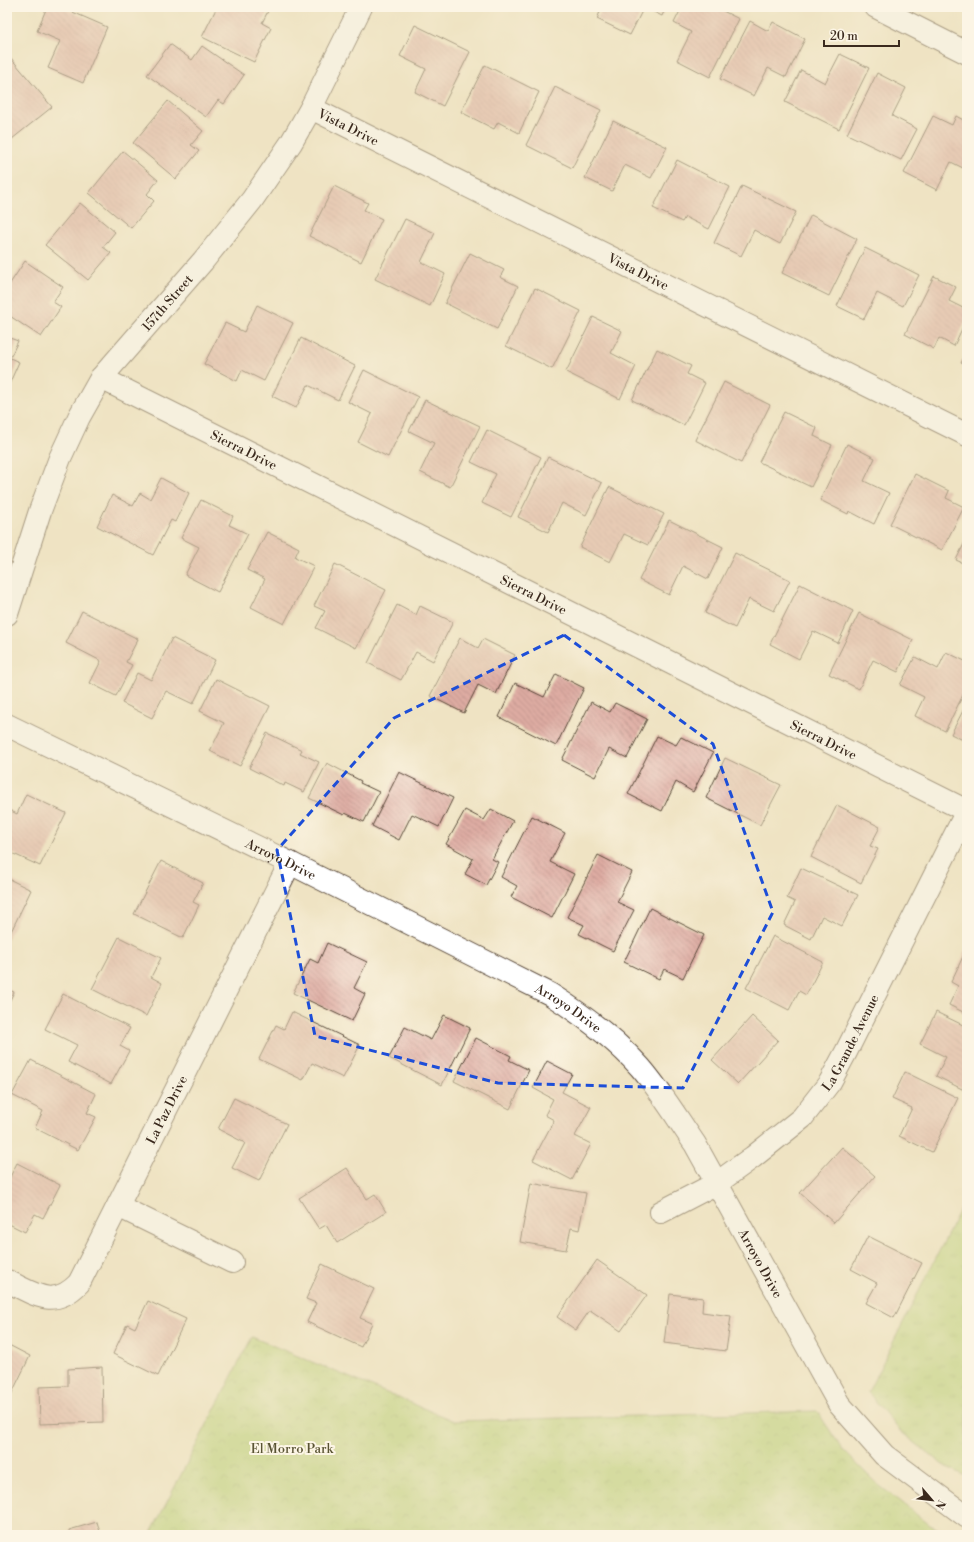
<svg xmlns="http://www.w3.org/2000/svg" width="974" height="1542" font-family="'Libre Bodoni',serif">
<style>
.grass{fill:url(#grass-tufts);stroke:#797e4a}
.park{fill:url(#park-crowns);stroke:#797e4a}
.building{fill:url(#building-back-hatch)}
.lines{fill:none;stroke-linecap:round;stroke-linejoin:round}
.minor-casing{stroke:#564637;stroke-width:24}
.minor{stroke:#fff;stroke-width:22}
.marked{fill:none;stroke:#1d4ed8;stroke-width:3;stroke-dasharray:8 5;stroke-linejoin:round}
.labels{text-anchor:middle;stroke-width:4;stroke-linejoin:round;paint-order:stroke}
.street-label{font-size:13px;fill:#3b2a1e;stroke:#fcf5e5}
.park-label{font-size:13px;fill:#5a5434;stroke:#fcf5e5}
</style>
<defs>
<pattern id="grass-tufts" width="24" height="20" patternUnits="userSpaceOnUse"><rect width="24" height="20" fill="#b7d177"/><path d="M3 7l-1-3M5 7V3M7 7l1-3M15 17l-1-3M17 17v-4M19 17l1-3" fill="none" stroke="#9eb466"/></pattern>
<pattern id="park-crowns" width="20" height="18" patternUnits="userSpaceOnUse"><rect width="20" height="18" fill="#b7d177"/><path d="M2 6a3 3 0 1 1 6 0M12 15a3 3 0 1 1 6 0" fill="none" stroke="#9eb466"/></pattern>
<pattern id="building-back-hatch" width="6" height="6" patternUnits="userSpaceOnUse"><rect width="6" height="6" fill="#deaca3"/><path d="M-1 5l2 2M0 0l6 6M5-1l2 2" fill="none" stroke="#b58c84"/></pattern>
</defs>
<rect width="100%" height="100%" fill="#fcf5e5"/>
<filter id="ink" filterUnits="userSpaceOnUse"><feTurbulence type="fractalNoise" baseFrequency=".025" numOctaves="2"/><feDisplacementMap in="SourceGraphic" scale="8" xChannelSelector="R" yChannelSelector="G"/><feConvolveMatrix kernelMatrix="1 2 1 2 8 2 1 2 1" color-interpolation-filters="sRGB"/></filter>
<filter id="wash" filterUnits="userSpaceOnUse"><feTurbulence type="fractalNoise" baseFrequency=".012" numOctaves="4" result="noise"/><feDisplacementMap in="SourceGraphic" scale="16" xChannelSelector="R" yChannelSelector="G"/><feGaussianBlur stdDeviation="0.9" result="paint"/><feColorMatrix in="noise" values="0 0 0 0 0 0 0 0 0 0 0 0 0 0 0 0 0 1.4 0 .05"/><feComposite in="paint" operator="in"/></filter>
<g filter="url(#wash)">
<rect width="100%" height="100%" fill="#efe3c3"/>
<!-- grass -->
<path class="grass" d="M967,1196V1477L943,1465L900,1431L868,1392Z"/>
<!-- park -->
<path class="park" d="M252,1337L454,1421L817,1411L843,1450L876,1483L930,1525L951,1535H150Z"/>
<g id="blocks">
<!-- building -->
<path class="building" d="M47,7H61L107,27L83,83L48,68L60,41L37,31Z
M217,7H270L262,23L271,28L254,62L202,37Z
M602,7H666L662,16L644,7L630,35L597,19Z
M682,7H722L721,10L739,19L710,77L677,60L691,32L674,23Z
M750,21L768,31L773,22L805,39L786,77L768,68L754,96L720,79Z
M415,25L470,52L443,106L415,92L426,69L400,56Z
M170,44L192,60L202,46L244,75L224,104L218,100L206,117L147,75Z
M840,54L869,68L839,129L785,102L801,70L825,83Z
M10,57L52,107L12,139L7,133V60Z
M485,65L539,92L519,133L498,122L494,129L461,112Z
M877,73L906,88L892,116L917,129L901,160L847,134Z
M555,87L601,110L572,168L526,145Z
M168,101L203,131L191,145L199,151L176,179L133,143Z
M933,116L952,125L956,116L967,122V170L951,162L937,190L904,173Z
M613,121L667,147L651,178L625,165L612,191L585,178Z
M123,151L158,180L147,194L154,201L131,228L89,193Z
M677,160L730,187L709,229L685,217L682,222L653,208Z
M334,186L368,203L364,210L382,219L361,262L309,236Z
M742,186L796,212L780,244L754,230L741,256L714,243Z
M80,203L115,232L103,247L111,253L88,280L45,245Z
M811,215L857,239L829,296L782,273Z
M405,219L435,233L421,262L445,274L430,306L375,279Z
M865,248L919,275L903,306L877,293L864,319L837,306Z
M470,253L504,270L500,277L518,286L497,329L445,303Z
M25,261L63,287L53,302L61,307L41,337L7,314V288Z
M934,276L956,287L949,301L967,310V318L954,346L939,338L934,349L905,334Z
M535,288L581,311L552,369L506,346Z
M257,305L293,323L264,381L242,370L237,381L204,364L225,323L244,332Z
M593,317L622,331L611,353L636,366L620,399L566,372Z
M7,337L18,341L10,358L19,362L7,389Z
M301,338L355,366L338,400L308,385L296,408L272,396Z
M657,349L691,366L687,374L705,383L684,425L632,400Z
M967,352V366L961,363Z
M364,370L418,397L388,457L358,442L372,414L348,402Z
M724,382L770,405L741,463L695,440Z
M425,400L480,426L450,487L420,472L434,443L409,431Z
M784,412L817,428L814,436L832,445L811,487L759,462Z
M487,430L541,457L511,517L482,503L496,474L471,462Z
M847,444L875,458L864,481L889,493L874,524L849,511L848,514L820,500Z
M548,457L602,483L586,515L562,503L548,532L518,517Z
M915,474L949,491L946,498L964,507L942,550L890,524Z
M161,478L189,493L175,522L171,520L153,555L97,526L112,495L133,506L140,493L150,499Z
M609,487L664,514L648,545L624,534L610,562L580,547Z
M201,500L233,516L229,525L248,534L218,592L185,575L199,547L181,538Z
M669,520L723,547L708,579L683,566L669,595L639,580Z
M267,532L299,548L295,557L314,566L284,624L251,607L265,579L247,570Z
M967,538V565L956,560Z
M735,553L790,580L774,611L749,599L735,628L705,613Z
M335,564L386,590L356,648L316,628L325,611L314,606Z
M800,584L853,611L838,643L813,631L799,659L770,644Z
M397,605L416,615L420,606L453,622L433,661L416,652L401,680L368,663Z
M82,611L138,639L126,662L132,665L116,696L90,683L101,661L66,643Z
M859,613L913,640L898,672L873,660L859,689L829,674Z
M172,638L215,660L193,704L166,691L152,718L122,703L137,673L151,680Z
M460,638L478,648L483,639L515,655L496,694L478,685L464,713L430,696Z
M946,652L967,662V687L945,731L915,716L924,697L900,685L915,657L938,669Z
M556,674L584,688L556,746L499,717L515,683L544,697Z
M216,679L270,706L240,766L210,751L224,723L200,711Z
M591,702L610,712L615,703L647,719L627,758L609,749L595,777L562,760Z
M967,703V742L951,734Z
M267,733L302,750L300,753L319,762L304,792L285,783L284,786L249,768Z
M657,736L676,745L681,737L713,753L693,792L676,782L662,811L628,794Z
M725,758L781,785L760,825L706,798Z
M327,763L361,781L360,783L379,792L364,822L345,813L344,815L309,798Z
M399,772L453,798L439,827L412,814L399,840L372,826Z
M26,794L66,813L40,866L7,851V815L9,810L17,814Z
M837,805L880,827L870,846L878,849L861,883L811,857Z
M491,809L513,821L492,859L498,862L486,885L465,874L473,859L446,844L465,810L484,820Z
M532,816L565,833L550,862L574,874L552,918L511,897L517,886L501,877Z
M598,855L632,872L617,902L634,910L613,951L579,934L584,925L567,917Z
M161,861L203,883L193,902L199,905L183,938L134,914Z
M801,868L858,895L842,926L822,916L811,939L784,925L795,902L787,898Z
M7,878L31,890L7,940Z
M650,908L704,935L683,978L664,969L659,979L624,962Z
M773,936L823,962L806,995L799,991L789,1010L746,988Z
M119,937L161,958L151,977L162,983L146,1016L92,989Z
M327,943L367,962L354,988L365,994L352,1021L293,993L310,959L318,963Z
M967,948V1014L949,1005L958,986L951,982Z
M7,989L14,992L7,1006Z
M63,994L130,1028L120,1046L129,1051L111,1084L68,1062L77,1045L45,1029Z
M292,1012L360,1045L343,1078L312,1063L303,1080L259,1059L276,1025L284,1029Z
M936,1012L967,1027V1084L964,1090L936,1076L946,1057L920,1044Z
M444,1015L470,1028L442,1085L389,1058L405,1027L431,1040Z
M752,1016L778,1040L738,1084L712,1060Z
M476,1038L511,1056L509,1060L529,1070L510,1109L454,1081Z
M31,1060L96,1094L87,1113L96,1117L78,1150L35,1128L43,1111L12,1095Z
M547,1061L572,1074L562,1092L591,1107L575,1136L591,1144L572,1180L533,1160L554,1120L545,1115L553,1099L533,1088Z
M905,1072L958,1098L932,1152L899,1136L912,1108L892,1099Z
M234,1098L287,1124L259,1181L232,1168L245,1143L218,1129Z
M842,1147L875,1176L834,1223L800,1193Z
M17,1163L60,1185L43,1218L35,1214L25,1232L7,1223V1178L9,1179Z
M347,1168L367,1199L375,1194L386,1212L337,1243L326,1225L319,1229L299,1198Z
M531,1183L586,1193L579,1230L571,1228L566,1250L520,1242Z
M868,1236L922,1263L894,1318L866,1303L877,1283L851,1269Z
M597,1260L647,1295L621,1331L590,1310L576,1330L557,1317Z
M322,1264L374,1289L360,1318L372,1323L361,1347L307,1322L316,1303L306,1299Z
M670,1294L703,1298L702,1312L731,1316L726,1351L664,1343Z
M148,1301L186,1319L158,1376L113,1354L127,1324L135,1328Z
M7,1344L30,1356L10,1397L7,1395Z
M102,1367L103,1422L40,1424L39,1387L68,1386V1369Z
M97,1522L101,1535H70L69,1530Z"/>
</g>
</g>
<g filter="url(#ink)">
<use href="#blocks" fill-opacity="0" stroke="#564637" stroke-width="1"/>
<g class="lines">
<defs>
<g id="minor">
<path d="M876,7L967,53"/>
<path id="s1" d="M311,108L967,435"/>
<path id="s2" d="M101,378L967,811"/>
<path id="s3" d="M7,614L40,511L60,458L79,417L101,378L203,261L252,200L291,143L311,108L361,7"/>
<path id="s4" d="M7,725L290,863L550,994C583,1015 614,1038 640,1067C661,1091 677,1118 695,1144L839,1404L884,1455L967,1517"/>
<path d="M118,1206L232,1262"/>
<path id="s5" d="M661,1212L717,1183L753,1157L802,1118L830,1082L846,1052L967,811"/>
<path id="s6" d="M7,1281C35,1294 53,1310 79,1283L290,863"/>
</g>
</defs>
<!-- minor casing -->
<use href="#minor" class="minor-casing"/>
<!-- minor -->
<use href="#minor" class="minor"/>
</g>
</g>
<!-- marked area -->
<path d="M0 0H974V1542H0ZM564,635L713,744L773,912L683,1088L498,1083L315,1036L277,850L394,718Z" fill="#efe3c3" fill-opacity=".55" fill-rule="evenodd"/>
<path class="marked" d="M564,635L713,744L773,912L683,1088L498,1083L315,1036L277,850L394,718Z"/>
<g class="labels">
<!-- street labels -->
<g class="street-label">
<text dy="5" stroke="none"><textPath href="#s1" startOffset="42">Vista Drive</textPath></text>
<text dy="5" stroke="none"><textPath href="#s1" startOffset="366">Vista Drive</textPath></text>
<text dy="5" stroke="none"><textPath href="#s3" startOffset="355">157th Street</textPath></text>
<text dy="5" stroke="none"><textPath href="#s2" startOffset="160">Sierra Drive</textPath></text>
<text dy="5" stroke="none"><textPath href="#s2" startOffset="484">Sierra Drive</textPath></text>
<text dy="5" stroke="none"><textPath href="#s2" startOffset="808">Sierra Drive</textPath></text>
<text dy="5" stroke="none"><textPath href="#s4" startOffset="305">Arroyo Drive</textPath></text>
<text dy="5" stroke="none"><textPath href="#s4" startOffset="629">Arroyo Drive</textPath></text>
<text dy="5" stroke="none"><textPath href="#s5" startOffset="260">La Grande Avenue</textPath></text>
<text dy="5" stroke="none"><textPath href="#s6" startOffset="274">La Paz Drive</textPath></text>
<text dy="5" stroke="none"><textPath href="#s4" startOffset="953">Arroyo Drive</textPath></text>
</g>
<!-- park labels -->
<g class="park-label">
<text x="292" y="1453">El Morro Park</text>
</g>
</g>
<!-- margin -->
<rect width="974" height="1542" fill="none" stroke="#fcf5e5" stroke-width="24"/>
<!-- north arrow -->
<g transform="translate(932 1500) rotate(118)" stroke="#fcf5e5" stroke-width="3" paint-order="stroke">
<path d="M0-3L7 15L0 10L-7 15Z" fill="#3b2a1e"/>
<text y="-6" font-size="11" font-weight="bold" text-anchor="middle" fill="#3b2a1e">N</text>
</g>
<!-- scale -->
<path d="M824 40v6h75v-6" fill="none" stroke="#3b2a1e" stroke-width="2"/>
<text x="830" y="40" font-size="12" fill="#3b2a1e" stroke="#fcf5e5" stroke-width="3" paint-order="stroke">20 m</text>
</svg>
